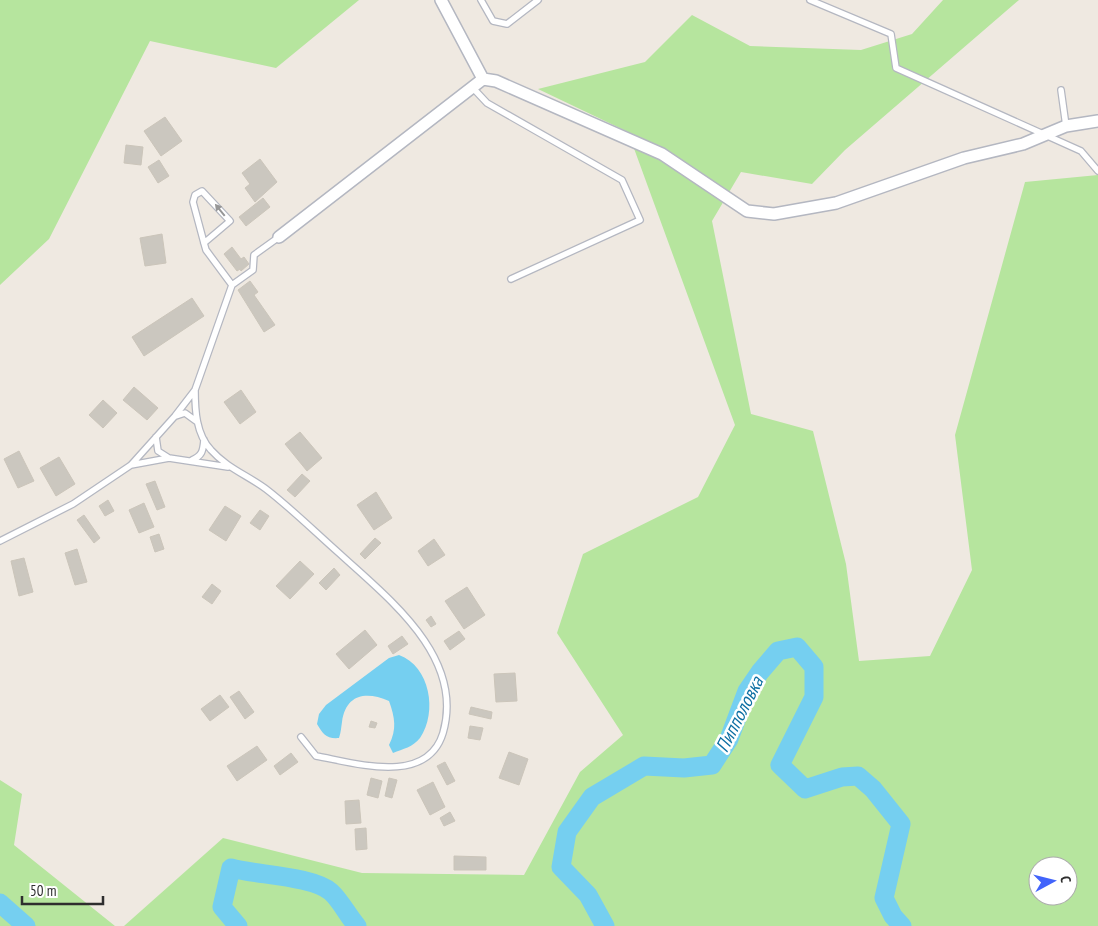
<svg xmlns="http://www.w3.org/2000/svg" width="1098" height="926" font-family="'PT Sans Narrow',sans-serif">
<style>
.green{fill:#b6e59e;fill-rule:evenodd}
.water{fill:#75cff0}
.lines{fill:none;stroke-linecap:round;stroke-linejoin:round}
.river{stroke:#75cff0;stroke-width:19}
.building{fill:#cbc7bf;stroke:#cbc5ba}
.service-casing{stroke:#b4b7c1;stroke-width:8}
.minor-casing{stroke:#b4b7c1;stroke-width:14}
.service{stroke:#fff;stroke-width:5.5}
.minor{stroke:#fff;stroke-width:11}
.oneway{fill:#969696}
.labels{text-anchor:middle;stroke-width:5;stroke-linejoin:round;paint-order:stroke}
.water-label{font-size:19px;font-style:italic;fill:#0d6fa3;stroke:#fff}
</style>
<rect width="100%" height="100%" fill="#efe9e1"/>
<!-- green -->
<path class="green" d="M0,0H359L276,68L150,41L49,239L0,285Z
M943,0H1019L845,150L812,184L741,172L712,221L751,414L813,431L846,564L859,661L930,656L972,570L955,435L1025,182L1098,175V926H124L223,838L362,873L524,875L580,772L623,735L557,633L583,554L698,497L735,425L628,132L538,89L645,62L692,15L750,46L861,50L912,34ZM1038,866H1068V896H1038Z
M0,780L22,794L14,845L115,926H0Z"/>
<!-- water -->
<path class="water" d="M399,655C430,666 438,712 420,738C413,747 403,749 393,753L389,745C397,729 395,718 389,701C366,691 346,694 342,722C341,728 341,732 339,738C326,739 323,734 317,724L319,714L326,705L389,658Z"/>
<g class="lines">
<!-- river -->
<path class="river" d="M0,903L26,926
M238,926L222,907L231,868C256,875 313,876 331,892C341,901 348,916 357,926
M605,926L588,895L561,867L567,832L592,797L644,766L684,768L712,765L729,739L747,691L760,672L778,651L797,647L814,667V697L780,765L805,789L842,777L858,776L873,789L901,824L884,898L893,916L902,926"/>
</g>
<!-- building -->
<path class="building" d="M165,117L182,141L161,156L144,131Z
M126,145L143,147L141,165L124,163Z
M260,159L277,182L255,202L245,188L250,184L242,173Z
M159,160L169,176L158,183L148,167Z
M263,198L270,207L246,226L239,217Z
M162,234L166,263L145,266L140,238Z
M232,247L241,259L244,257L249,264L241,271L240,269L237,271L224,254Z
M250,281L258,292L254,295L275,325L264,332L238,290Z
M192,298L204,316L144,356L132,337Z
M134,387L158,408L147,420L123,400Z
M241,390L256,412L240,424L224,402Z
M103,400L117,413L103,428L89,415Z
M300,432L322,458L307,471L285,444Z
M19,451L34,481L18,488L4,459Z
M59,457L75,484L56,496L40,468Z
M302,474L310,481L295,497L287,490Z
M155,481L165,507L157,510L146,484Z
M376,492L392,518L374,530L357,505Z
M108,500L114,511L105,516L99,506Z
M144,503L154,527L139,533L129,510Z
M225,506L241,516L226,541L209,530Z
M260,510L269,516L260,530L250,523Z
M84,515L100,538L94,543L77,520Z
M159,534L164,549L155,552L150,537Z
M375,538L381,543L365,559L360,554Z
M434,539L445,555L428,566L418,551Z
M77,549L87,582L75,585L65,553Z
M24,558L33,592L19,596L11,561Z
M300,561L314,574L290,599L276,586Z
M334,568L340,575L326,590L319,583Z
M212,584L221,591L212,604L202,597Z
M467,587L485,615L464,629L445,601Z
M431,616L436,624L431,627L426,620Z
M365,630L377,645L349,669L336,654Z
M459,631L465,639L450,650L444,641Z
M402,636L408,644L393,654L388,646Z
M515,673L517,701L496,702L494,674Z
M239,691L254,712L245,719L230,697Z
M220,695L229,707L210,721L201,709Z
M471,707L492,712L491,719L469,714Z
M371,721L377,723L375,728L369,727Z
M470,726L483,728L480,740L468,738Z
M257,746L267,760L237,781L227,766Z
M509,752L528,759L519,785L499,778Z
M291,753L298,762L280,775L274,766Z
M445,762L455,781L447,785L437,766Z
M371,778L382,781L378,798L367,795Z
M389,778L397,780L392,798L385,796Z
M433,782L445,807L430,815L417,790Z
M359,800L361,823L346,824L345,801Z
M450,812L455,821L444,826L440,818Z
M366,828L367,849L356,850L355,829Z
M454,856L486,857V870H454Z"/>
<g class="lines">
<defs>
<path id="service" d="M481,0L493,21L507,24L538,0
M810,0L891,34L896,68L1081,151L1098,171
M472,87L487,103L622,180L640,220L511,279
M1061,90L1066,126
M204,243L230,221L202,191L195,195L193,202L204,243L206,250L232,285
M195,390C195,410 196,434 211,450C227,468 247,475 266,489C292,509 315,532 340,554C389,599 465,657 443,733C427,786 355,763 316,756L301,737
M176,416L185,413L196,421
M156,437L158,451L169,458
M192,460C202,456 203,451 204,440
M131,465L169,458L228,467
M0,541L73,504L131,465L175,416L195,390L232,285L253,270L254,255L279,237"/>
<path id="minor" d="M441,0L483,79
M279,237L483,79L496,81L662,154L747,211L774,214L836,203L964,158L1023,144L1066,126L1098,121"/>
</defs>
<!-- service casing -->
<use href="#service" class="service-casing"/>
<!-- minor casing -->
<use href="#minor" class="minor-casing"/>
<!-- service -->
<use href="#service" class="service"/>
<!-- minor -->
<use href="#minor" class="minor"/>
</g>
<!-- one-way arrows -->
<defs><path id="oneway-solid" d="M-6-.8H1V-3.2L6.5 0L1 3.2V.8H-6Z" transform="scale(1.25)"/></defs>
<use class="oneway" href="#oneway-solid" transform="translate(220 210) rotate(-129)"/>
<g class="labels">
<!-- water labels -->
<g class="water-label">
<text transform="translate(739 714) rotate(-63)" y="7">Пипполовка</text>
</g>
</g>
<!-- north arrow -->
<g transform="translate(1053 881) rotate(83)"><circle r="24" fill="#ffffff" stroke="#ababab"/>
<path d="M0-4L9 19L0 12L-9 19Z" fill="#4264fb"/>
<text y="-8" font-size="14" font-weight="bold" text-anchor="middle" fill="#2e2e2e">С</text>
</g>
<!-- scale -->
<path d="M22 896v8h81v-8" fill="none" stroke="#2e2e2e" stroke-width="2.5"/>
<text x="30" y="896" font-size="15" fill="#2e2e2e" stroke="#ffffff" stroke-width="4" paint-order="stroke">50 m</text>
</svg>
